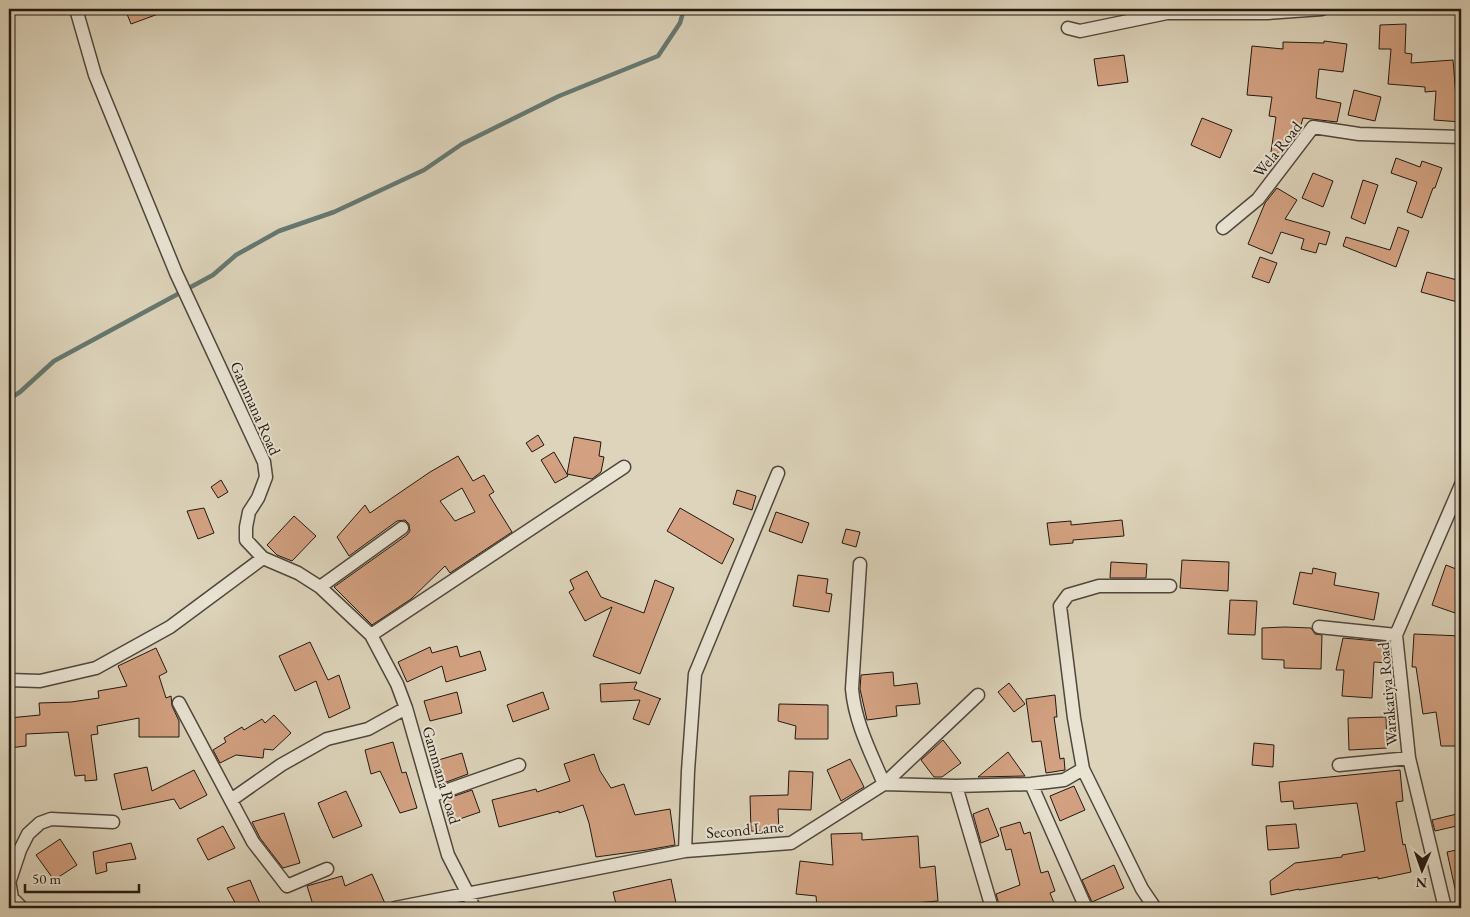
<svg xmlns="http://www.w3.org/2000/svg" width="1470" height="917" font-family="'EB Garamond',serif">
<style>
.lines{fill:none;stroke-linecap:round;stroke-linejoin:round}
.stream{stroke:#657871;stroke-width:4.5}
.building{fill:#d3a181;stroke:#211811;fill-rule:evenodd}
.street-casing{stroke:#50473c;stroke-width:15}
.street{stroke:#e9e3d3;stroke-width:12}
.labels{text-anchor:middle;stroke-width:4;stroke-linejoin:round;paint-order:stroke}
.street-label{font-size:16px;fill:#211811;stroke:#e9e3d3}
</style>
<rect width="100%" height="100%" fill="#ddd4bb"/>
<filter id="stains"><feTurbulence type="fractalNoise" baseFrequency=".004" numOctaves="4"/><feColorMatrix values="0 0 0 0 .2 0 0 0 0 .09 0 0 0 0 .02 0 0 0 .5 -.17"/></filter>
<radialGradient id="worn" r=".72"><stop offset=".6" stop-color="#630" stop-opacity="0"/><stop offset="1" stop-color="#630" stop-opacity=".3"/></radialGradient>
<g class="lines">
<!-- stream -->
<path class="stream" d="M9,399L20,392L54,361L213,275L236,255L279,231L334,212L424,170L462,144L559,96L658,56L680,23L684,9"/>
</g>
<!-- building -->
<path class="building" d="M125,9H169V10L131,24Z
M1406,24L1405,53L1412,54L1411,63L1453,60L1456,97H1461V122L1434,120L1436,91L1425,92V87L1388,84L1391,49H1379L1380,25Z
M1324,41L1347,44L1343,72L1319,69L1316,98L1341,103L1337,122L1303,118L1299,132L1282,154L1271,152L1276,117L1269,116L1272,97L1247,95L1252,46L1283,49V42L1324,43Z
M1124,55L1128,82L1098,86L1094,59Z
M1354,90L1381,97L1375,121L1348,115Z
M1202,118L1232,130L1220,158L1191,145Z
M1396,158L1420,167L1422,161L1442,168L1435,188H1433L1422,218L1407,212L1417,182L1391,173Z
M1313,173L1333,181L1323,207L1302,198Z
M1363,180L1378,185L1365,224L1351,218Z
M1277,188L1297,200L1285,219L1330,232L1326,245L1319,243L1316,253L1301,249L1304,239L1281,232L1272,254L1248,244L1265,203Z
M1398,227L1409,231L1396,267L1343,246L1346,237L1390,250Z
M1260,257L1277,263L1269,283L1252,277Z
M1427,272L1461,281V303L1421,292Z
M538,435L544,445L532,452L526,443Z
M574,437L601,442L599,456L604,457L601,472L592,479L567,474Z
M554,452L568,476L555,483L541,460Z
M458,456L473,481L484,475L494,492L489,495L512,532L450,573L445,566L411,599L372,625L334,587L407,535L410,531L409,524L405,520L397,521L349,556L337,537L365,505L370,513L430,472ZM462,488L475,512L455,521L440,501Z
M221,480L228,492L218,498L211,487Z
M737,490L756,496L752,510L733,504Z
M204,508L214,533L198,539L187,511Z
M680,508L734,539L722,564L667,531Z
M776,512L809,523L802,543L769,531Z
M294,516L316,536L292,561L277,555L267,545Z
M1122,520L1124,536L1073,540V543L1050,545L1047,523L1071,521V525Z
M846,529L860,532L856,547L842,543Z
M1182,560L1229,562L1228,591L1180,588Z
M1111,562L1147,564L1146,578H1110Z
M1446,565L1461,571V615L1432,605Z
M1313,568L1336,573L1334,585L1379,593L1374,620L1293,604L1300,572L1312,574Z
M587,571L601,597L644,613L655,580L674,588L640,674L593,656L612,607L585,621L569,592L574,589L570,580Z
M798,575L828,579L826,593L832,594L829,612L793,606Z
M1230,600L1257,601L1255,635L1228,634Z
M1285,627L1311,628L1315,634L1322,635L1321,669L1284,668V660L1262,659V628Z
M1414,634L1461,636V746H1441L1436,712L1423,714L1416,667H1412Z
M1343,638L1388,642L1387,663L1374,662L1372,698L1342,696L1344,670H1336Z
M310,642L328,680L339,675L350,708L329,718L316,681L295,691L279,656Z
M457,646L460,657L480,651L486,670L446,682L442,666L407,682L398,662L430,647L432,653Z
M156,648L167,672L159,676L166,698L171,696L172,706L179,721V737H139V718L97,726L98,734L91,735L97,780L85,781V775L75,776L68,732L26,734V746L9,748V718L40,715L39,703L71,702L99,698L98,691L127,686L118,666Z
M893,672L894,686L917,683L920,704L896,706L897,716L867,720L860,689L861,675Z
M637,682L634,689L661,699H660L649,725L633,719L640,700L601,702L600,684Z
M1009,683L1025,704L1014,712L998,692Z
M457,692L462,713L430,721L424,701Z
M543,692L549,709L513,722L507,705Z
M1055,695L1057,717H1054L1060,759L1064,758L1065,770L1046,773L1041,741L1032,742L1026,699Z
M779,704L828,705V739H795L796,726L778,721Z
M274,715L291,733L273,750L264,749L263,758L236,755L220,763L213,750L226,742L224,738L242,727L244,730L262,719L265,723Z
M1386,717L1387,748L1349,750L1348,718Z
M943,740L961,763L942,777H934L921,760Z
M393,742L402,773L406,772L417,808L400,813L380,771L371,774L365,750Z
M1254,743L1274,745L1273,767L1252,765Z
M1008,752L1025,776L978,777Z
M462,753L468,774L441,784L435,761Z
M594,754L600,771L611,788L624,784L635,815L670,809L675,845L647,850L596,857L589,823L583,805L559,813V811L499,827L492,800L536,789L537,792L570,781L564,764Z
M850,759L864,787L841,801L827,770Z
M147,767L152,791L194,770L207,795L180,809L174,799L122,810L114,774Z
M1400,770L1403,801L1396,802L1403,845L1405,844L1411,872L1378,879V877L1299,890V889L1271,895L1270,881L1295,863L1342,857V855L1365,851L1357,803L1294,809L1293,801L1281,802L1279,782Z
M789,771L813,772L811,810L778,809L779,831H751L750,796L788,795Z
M1074,786L1085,810L1060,821L1050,796Z
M472,790L480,812L451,822L444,802L446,801V799Z
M346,791L362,826L333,838L318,803Z
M988,808L999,836L981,843L973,814Z
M284,813L300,863L283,868L260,838L252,822Z
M1461,813V825L1435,831L1432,820Z
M1020,822L1024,834L1030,832L1041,873L1048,871L1055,891L1050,893L1056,908H1000L996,894L1020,885L1011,849L1006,850L1000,828Z
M1296,824L1299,848L1268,850L1266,826Z
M223,826L235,848L208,860L197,839Z
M862,833V840L918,836L920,868L935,866L938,901L876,906V908H817L816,896L796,894L800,861L833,865L831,834Z
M60,839L77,865L54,880L36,855Z
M131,843L136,859L106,863L107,871L96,874L93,852Z
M1461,849V893H1456L1447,852Z
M1114,865L1124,888L1092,902L1082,880Z
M372,874L387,908H359L357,903L338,908H314L307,886L342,876L345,886Z
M671,879L677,908H617L613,892Z
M250,880L262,908H238L227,888Z"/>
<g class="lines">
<defs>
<path id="street" d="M76,9L95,75L176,273L264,462L266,477L258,498L249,512L246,527V540L263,558L298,573L320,587L371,635L397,684L406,708L448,855L468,894L474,908
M1068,28L1080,31L1167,13H1267L1322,9
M1223,228L1258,199L1313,127L1359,134L1461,137
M860,564L852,689C855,723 871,753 884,784L978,695
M320,587L402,528
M1319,627L1396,635
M371,635L624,467
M9,680L40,681L96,668L170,627L263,558
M179,703L253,842L287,886L327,869
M1339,765L1409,758
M1031,784L1086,908
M956,786L992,908
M431,796L519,765
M231,800L281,765L327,739L368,729L406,708
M685,851L688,771L695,674L778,473
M9,880L12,898L22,908
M9,883L20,850L28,834L40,823L51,819L113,822
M395,908L685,851L791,843L884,784L956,786L1031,784L1064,780L1083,769
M1155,908L1142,889L1083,769L1074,718L1060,606L1068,595L1099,586H1170
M1445,908L1409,758L1396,635L1461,485"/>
</defs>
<!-- street casing -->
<use href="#street" class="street-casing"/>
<!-- street -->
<use href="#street" class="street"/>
</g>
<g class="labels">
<!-- street labels -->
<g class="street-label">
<text transform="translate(1277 149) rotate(-51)" y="6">Wela Road</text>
<text transform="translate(256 408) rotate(66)" y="6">Gammana Road</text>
<text transform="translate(1387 694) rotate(-95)" y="6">Warakatiya Road</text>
<text transform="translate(442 775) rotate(74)" y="6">Gammana Road</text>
<text transform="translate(745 829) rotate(-5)" y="6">Second Lane</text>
</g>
</g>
<!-- margin -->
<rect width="1470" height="917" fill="none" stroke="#ddd4bb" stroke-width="30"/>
<rect x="10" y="10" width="1450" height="897" fill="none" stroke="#211811" stroke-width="2.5"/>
<rect x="15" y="15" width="1440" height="887" fill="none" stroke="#211811"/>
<!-- north arrow -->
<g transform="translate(1422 870) rotate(182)" stroke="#e9e3d3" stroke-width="4" paint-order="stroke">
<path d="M0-4L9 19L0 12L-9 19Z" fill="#211811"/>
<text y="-8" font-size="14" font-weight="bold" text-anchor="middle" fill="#211811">N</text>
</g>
<!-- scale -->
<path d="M25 884v8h114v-8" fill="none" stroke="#211811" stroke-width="2.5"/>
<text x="32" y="884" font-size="15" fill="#211811" stroke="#e9e3d3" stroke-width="4" paint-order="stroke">50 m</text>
<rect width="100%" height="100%" filter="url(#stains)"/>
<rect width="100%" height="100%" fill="url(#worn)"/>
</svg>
